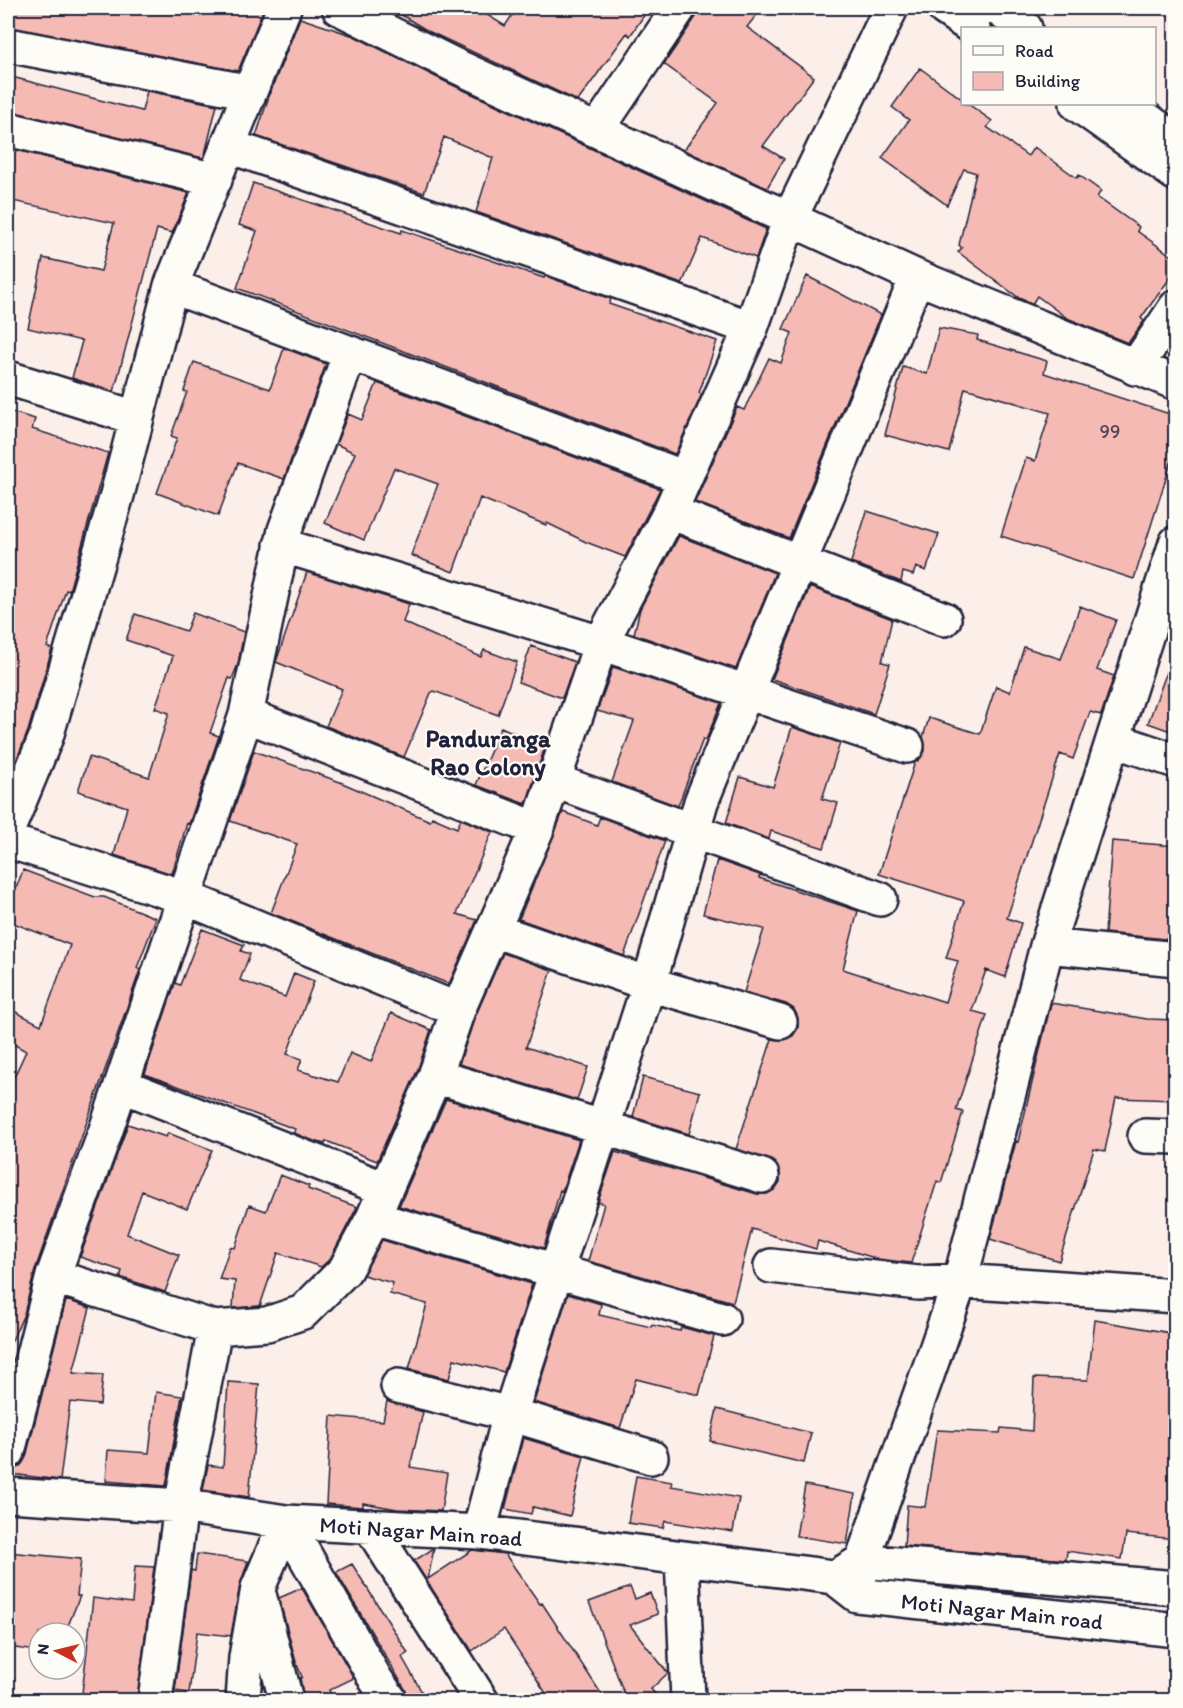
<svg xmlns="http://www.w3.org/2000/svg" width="1183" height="1708" font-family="Itim,sans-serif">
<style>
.building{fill:#f6bab4;stroke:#22223b;stroke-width:1.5}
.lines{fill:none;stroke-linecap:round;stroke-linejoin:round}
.minor-casing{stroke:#22223b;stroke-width:38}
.minor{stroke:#fdfcf7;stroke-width:33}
.labels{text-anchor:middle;stroke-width:4.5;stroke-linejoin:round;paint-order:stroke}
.number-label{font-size:20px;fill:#574859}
.street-label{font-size:22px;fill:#22223b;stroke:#fdfcf7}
.neighbourhood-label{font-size:24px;font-weight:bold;fill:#22223b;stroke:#fdfcf7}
</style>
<rect width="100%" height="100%" fill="#fcefea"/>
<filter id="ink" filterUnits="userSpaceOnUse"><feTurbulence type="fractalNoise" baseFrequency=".0167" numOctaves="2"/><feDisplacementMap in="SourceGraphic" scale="12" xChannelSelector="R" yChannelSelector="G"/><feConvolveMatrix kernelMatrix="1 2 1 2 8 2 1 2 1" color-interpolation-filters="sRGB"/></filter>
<g filter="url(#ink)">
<!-- building -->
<path class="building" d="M8,8H264L238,71L8,27Z
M390,8H476L505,26L517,8H649L630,36L627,33L578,101L428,31Z
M702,8H762L747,27L814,77L763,146L784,159L767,188L684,150L718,103L664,64Z
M300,18L354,36L446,82L766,229L756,258L702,238L682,284L476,212L493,158L444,137L424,193L256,136L270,93Z
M920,68L963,100V104H968L992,121L987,127L1028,156L1034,147L1077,178L1079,175L1101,191L1097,197L1139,227L1137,231L1176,259V270L1141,318L1144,321L1128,343L1067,318L1037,296L1032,304L1019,298L958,252L962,248L959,245L976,173L964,169L947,205L882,158L909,120L892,107Z
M8,76L142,111L147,91L217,105L205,154L203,158L8,111Z
M8,148L189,193L172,233L157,229L114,392L72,378L82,341L28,328L43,258L101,271L114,223L8,200Z
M253,183L401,233L402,230L544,278L545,276L611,299L609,304L717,341L699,393L702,394L675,454L237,288L257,231L239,225Z
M807,276L881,315L789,538L695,502L737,407L744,410L769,358L781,363L792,333L783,329Z
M939,328L978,335L977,340L1047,361L1044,373L1176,416V447L1134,579L1001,536L1026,458L1035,461L1050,413L965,388L949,452L885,435L903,367L927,374Z
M284,348L326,364L284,479L238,463L218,516L157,493L177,438L171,436L187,392L184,391L194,362L270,389Z
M377,383L660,489L625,557L586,542L547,523L546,525L480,498L453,572L411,555L438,484L394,468L364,540L325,523L355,453L336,444L348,414L362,420Z
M8,411L35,419L32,429L108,453L69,591L66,590L47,647L52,649L28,731L8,781Z
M867,511L939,534L926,571L916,567L913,575L903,572L901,582L851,562Z
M679,536L775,573L736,669L634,634L640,609Z
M307,572L409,604L403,622L481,657L484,650L517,662L498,715L434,691L431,693L404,757L326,726L342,689L276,662Z
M810,587L892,619L882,662L890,664L874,714L772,679Z
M1080,606L1116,620L1097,670L1114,676L1101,715L1090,712L1073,759L1060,754L1007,918L1021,923L1005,977L986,970L972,1011L987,1015L956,1110L963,1112L941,1183L937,1181L911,1263L878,1259L818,1241L816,1249L752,1229L733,1302L588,1261L604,1204L598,1202L615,1152L757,1194H767L774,1190L780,1182V1172L775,1163L736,1149L772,1039L784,1040L793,1036L798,1028V1018L794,1009L786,1004L744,992L764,929L703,914L717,860L760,875L759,878L858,911L843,969L945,1002L958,961L946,958L964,901L879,874L915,762L925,751L923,737L929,718L980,734L996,686L1010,692L1024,647L1061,659Z
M193,613L244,632L238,664L232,679L229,678L210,733L219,736L189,824L187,823L172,874L114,855L127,807L78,791L89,757L149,777L169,713L155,708L173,656L126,640L135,614L186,631Z
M531,646L575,662L562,698L518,682Z
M1173,655H1176V733L1148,723Z
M613,667L721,703L706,740L703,739L678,806L612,782L634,721L597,711Z
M501,727L545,747L526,804L476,785Z
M792,727L840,743L822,799L838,803L824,848L771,831L769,839L726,823L740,777L773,787Z
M254,751L340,782L430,821L432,817L457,828L461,819L492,832L457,914L477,920L449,984L271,913L297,844L230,821Z
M563,812L597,825L600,817L665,841L624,956L519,919Z
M1112,841L1176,846V940L1105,933Z
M23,870L95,897H104L156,918L137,968L140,970L35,1270L24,1314L8,1349V1090L26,1051L8,1041V1008L41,1025L70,945L8,921V910Z
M202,929L244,945L241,951L250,954L240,980L285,997L294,973L314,981L287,1054L302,1059L298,1070L338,1082L350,1053L371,1062L391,1013L431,1030L418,1069L377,1161L326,1141L325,1144L314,1141L294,1133L295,1129L145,1074L175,983L180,985Z
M503,953L552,970L526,1047L588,1067L577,1100L459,1064L475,1017Z
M1051,1003L1147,1019L1176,1020V1100L1116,1098L1105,1151L1094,1149L1059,1261L990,1239L1015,1145L1016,1141L1018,1142Z
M643,1077L700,1092L689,1134L633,1117Z
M446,1099L579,1140L562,1191L560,1190L544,1248L399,1206Z
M128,1124L166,1137L168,1133L212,1150L187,1209L142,1191L127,1234L179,1255L165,1292L120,1277L122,1271L80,1257Z
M280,1175L309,1186L308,1189L357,1207L330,1259L321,1267L278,1253L260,1306L233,1308L235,1281L219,1279L230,1247L235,1248L249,1205L266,1211Z
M382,1240L532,1284L504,1372L454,1359L449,1379L409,1369L427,1304L390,1294L393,1283L363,1275Z
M568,1294L601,1304L599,1315L651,1327L652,1325L680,1331L681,1327L714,1336L699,1395L636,1379L620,1428L534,1402Z
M66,1300L90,1308L73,1373L103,1375L100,1405L70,1402L60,1480L11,1474L12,1470L21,1465L26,1457Z
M1095,1320L1176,1334V1539L1126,1534L1122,1559L1067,1551L1066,1560L904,1546L907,1505L925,1507L937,1430L1000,1433L1001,1428L1032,1431L1034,1378L1088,1380Z
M228,1382L259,1384L249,1497L203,1490L208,1465L223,1467Z
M156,1392L182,1396L166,1486L106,1481L108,1450L149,1453Z
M387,1401L423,1412L410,1467L447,1473L441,1511L397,1509L363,1503V1507L326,1504L331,1416L383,1421Z
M717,1409L811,1433L804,1463L710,1441Z
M523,1438L584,1456L570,1516L533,1507L531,1514L505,1509Z
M636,1476L672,1482L671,1486L739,1498L733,1532L665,1521L663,1528L628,1523Z
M805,1485L855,1494L847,1544L796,1536Z
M434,1548L428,1579L472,1550L505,1554L540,1604L542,1603L606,1701H551L504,1629L472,1651L414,1561Z
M8,1552L81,1559L77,1596H80L65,1633H39L37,1651L8,1647Z
M197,1554L248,1561L240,1585L231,1636L197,1632L189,1693L175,1691L191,1570L195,1571Z
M352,1564L408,1653L402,1657L427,1701H408L405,1689L336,1572Z
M135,1566L154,1567L137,1700L82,1693L93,1598L132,1603Z
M630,1587L635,1599L650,1593L658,1614L630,1625L668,1673L651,1689L661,1701H627L589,1602Z
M302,1588L354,1678L329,1690L334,1701H304L300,1678L302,1677L296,1662L279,1598Z"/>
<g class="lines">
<defs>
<path id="minor" d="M339,8L454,65L917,277L1176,383
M944,8L973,28
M997,8L1025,28
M8,45L250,92
M1077,104L1176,174
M1126,104L1176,141
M8,129L215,180
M597,130L679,8
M229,146L751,328
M171,286L685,478
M1135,368L1176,307
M8,378L136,418
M670,512L944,619
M281,545L601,643L907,746
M246,715L285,530L350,353
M1114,740L1176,761
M555,781L880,899
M8,829L46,737L117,495L171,286L284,8
M8,841L184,897L458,1010
M493,930L649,984L780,1022
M1047,946L1176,959
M435,1076L762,1176
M121,1085L385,1189
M1145,1136L1176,1137
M373,1218L722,1319
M771,1266L918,1283L960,1281L1176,1296
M53,1276L215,1328
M398,1386L510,1414L651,1457
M8,1452L53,1276L106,1130L246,715L537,829
M8,1495L181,1506L286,1522L479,1532L834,1577L857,1595L1176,1630
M286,1522L376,1680L390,1700
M370,1526L481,1700
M479,1532L510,1414L649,984L701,802L917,277
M682,1558L688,1700
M844,1572L862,1561L1176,1588
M857,1595L862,1561L960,1281L1047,946L1176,543
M260,1598L286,1700
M155,1700L181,1506L215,1328L267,1324L303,1312L345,1270L373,1218L435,1076L458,1010L537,829L601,643L670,512L751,328L790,218L891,8
M243,1700L246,1657L258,1588L286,1522"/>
</defs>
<!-- minor casing -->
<use href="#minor" class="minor-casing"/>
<!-- minor -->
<use href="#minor" class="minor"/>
</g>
</g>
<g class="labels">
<!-- number labels -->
<g class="number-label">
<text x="1110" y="438">99</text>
</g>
<!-- street labels -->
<g class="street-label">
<text transform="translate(421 1531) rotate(4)" y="8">Moti Nagar Main road</text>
<text transform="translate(1002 1611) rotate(6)" y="8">Moti Nagar Main road</text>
</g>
<!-- neighbourhood labels -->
<g class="neighbourhood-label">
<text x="488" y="747">Panduranga<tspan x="488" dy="28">Rao Colony</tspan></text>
</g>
</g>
<!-- margin -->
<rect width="1183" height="1708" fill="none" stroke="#fdfcf7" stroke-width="30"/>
<rect x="15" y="15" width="1153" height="1678" fill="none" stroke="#22223b" stroke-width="2" filter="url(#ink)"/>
<!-- legend -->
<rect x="961" y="27" width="195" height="78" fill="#fdfcf7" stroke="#a5a5ac" stroke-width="1.5"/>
<rect x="973" y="46" width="30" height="9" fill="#fdfcf7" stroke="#a5a5ac" stroke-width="1.5"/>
<text x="1015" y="57" font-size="18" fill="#22223b">Road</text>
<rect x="973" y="72" width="30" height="18" fill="#f6bab4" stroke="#a5a5ac" stroke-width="1.5"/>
<text x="1015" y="87" font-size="18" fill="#22223b">Building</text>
<!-- north arrow -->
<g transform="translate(57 1651) rotate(277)"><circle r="28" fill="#fdfcf7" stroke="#a5a5ac" stroke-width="1.5"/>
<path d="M0-4.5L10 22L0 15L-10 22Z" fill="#c8321e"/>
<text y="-9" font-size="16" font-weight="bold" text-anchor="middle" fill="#22223b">N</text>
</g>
</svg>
